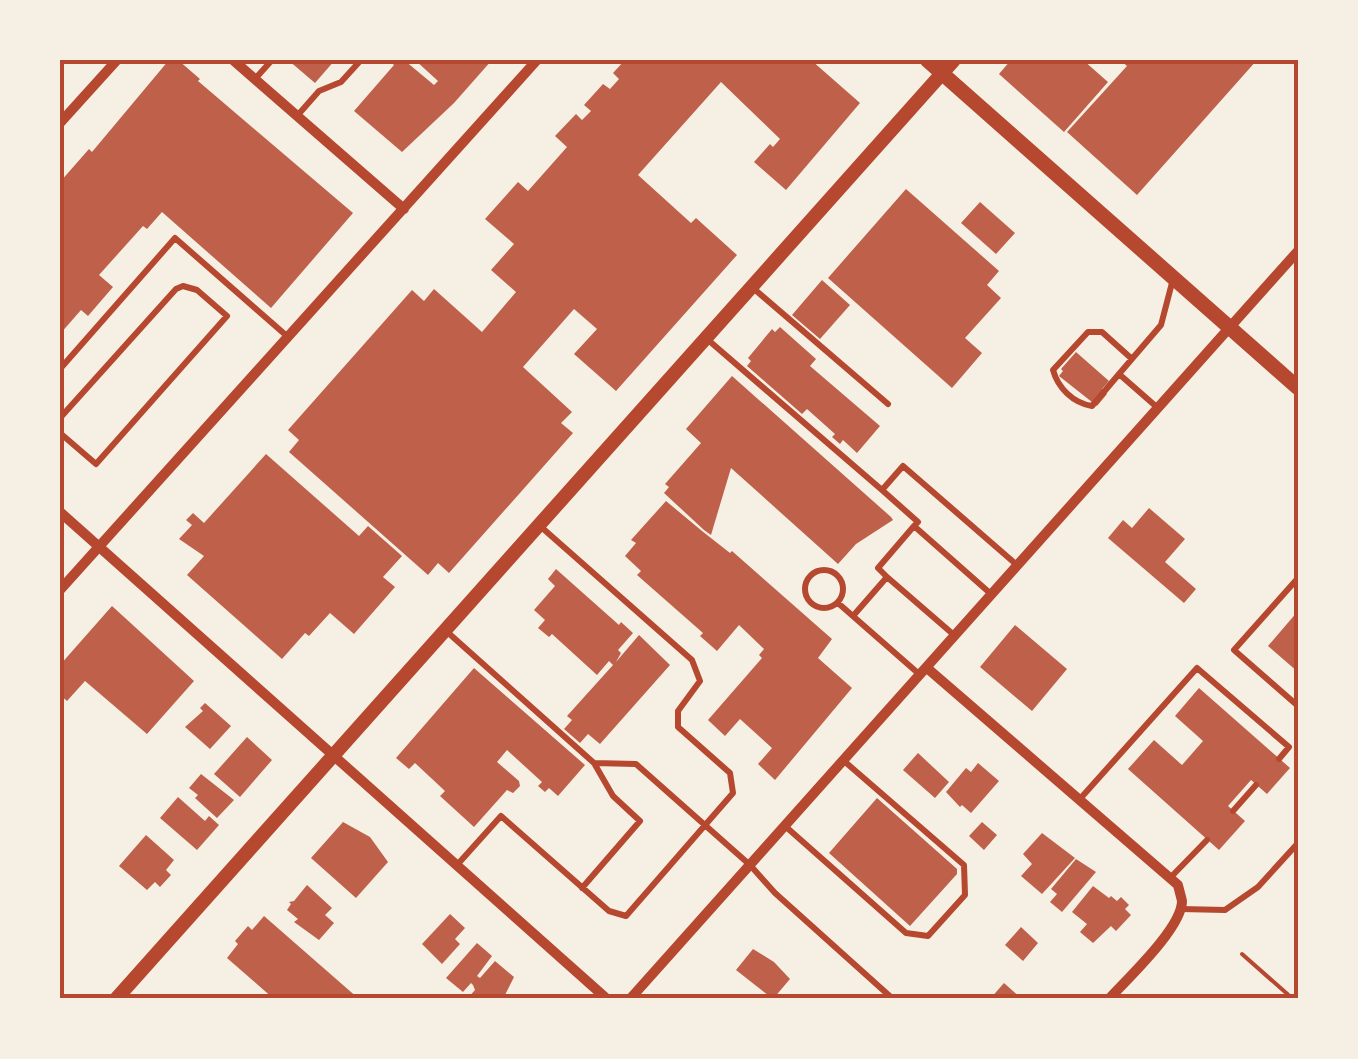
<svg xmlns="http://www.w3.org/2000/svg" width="1358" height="1059" font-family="'Asap Condensed',sans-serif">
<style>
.building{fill:#bf614a}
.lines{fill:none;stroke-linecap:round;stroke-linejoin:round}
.path{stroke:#b5482f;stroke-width:4}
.service{stroke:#b5482f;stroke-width:6}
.minor{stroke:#b5482f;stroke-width:10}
.tertiary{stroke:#b5482f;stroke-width:14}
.secondary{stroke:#b5482f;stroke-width:15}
.neatline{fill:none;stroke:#b5482f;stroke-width:4}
</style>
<rect width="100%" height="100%" fill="#f6efe4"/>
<!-- building -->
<path class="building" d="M169,60H178L200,79L198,81L353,213L271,308L162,212L147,229L143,226L99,275L113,287L88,316L81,310L60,334V182L89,149L92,152Z
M288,60H335L315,83Z
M389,60H404L434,85L438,81L415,60H492L454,103L402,152L354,111L394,65Z
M625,60H811L860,103L786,190L754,162L770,144L773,147L780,139L721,82L638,175L691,223L696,218L737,255L616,391L574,354L597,329L574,309L523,367L572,412L561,423L573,433L449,573L438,563L428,575L289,452L299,440L288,430L412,290L424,301L434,289L482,332L516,292L491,270L514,244L485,219L518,182L528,191L567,147L555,136L576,114L582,120L591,111L584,105L603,84L610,89L619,79L613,73Z
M1011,60H1083L1108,82L1064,132L999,74Z
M1120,60H1257L1137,195L1067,132L1127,66Z
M906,189L999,271L987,285L1001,298L965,338L982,353L952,388L828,278Z
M980,202L1015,233L996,254L961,223Z
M822,280L850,305L820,339L792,315Z
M780,327L816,359L810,366L880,426L857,453L843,440L840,444L832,437L835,434L807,409L802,414L747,366L751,361L748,358L772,329L775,332Z
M1076,352L1109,381L1102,389L1107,394L1097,406L1059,376L1063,371L1061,369Z
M732,376L891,517L893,520L856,544L838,564L731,468L711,535L704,530L664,493L669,487L665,484L701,443L686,429Z
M266,454L359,536L368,526L402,556L383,577L395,587L354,634L330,613L309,636L305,633L282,659L187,575L204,556L179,539L192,525L186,520L193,513L204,523Z
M666,501L702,531L730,553L732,551L832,639L818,658L852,688L775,780L758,764L772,748L740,719L725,736L708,720L762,658L759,655L764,649L739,625L717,651L700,636L703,633L637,575L641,571L625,556L636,543L631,540Z
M1149,508L1185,539L1165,562L1196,589L1184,603L1108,538L1123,520L1132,528Z
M556,569L619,625L621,622L633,633L618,650L621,653L616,662L639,635L670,665L600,744L588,734L580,743L564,729L572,720L567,716L613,665L609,661L597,675L552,634L549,637L538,628L545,620L534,610L555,586L548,579Z
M112,606L194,681L147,734L85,681L67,701L60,695V665Z
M1298,611V672L1268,646Z
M1015,625L1067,669L1032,711L980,667Z
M474,668L585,765L558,796L549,788L545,792L538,786L542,782L507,750L497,762L519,781L520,786L513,793L507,790L474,827L440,796L445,791L415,763L409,769L396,758Z
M1199,688L1290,768L1267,794L1251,780L1228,806L1245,821L1219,850L1128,769L1154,740L1182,765L1203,741L1175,716Z
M205,703L231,726L210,749L185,727L203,711L200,708Z
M247,737L272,760L240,797L214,774Z
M918,753L949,782L935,798L903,770Z
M978,763L999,781L971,813L962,805L960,807L946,792L966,768L971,772Z
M201,774L234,800L217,818L195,798L198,795L189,788Z
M178,797L205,821L209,816L219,825L197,850L160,818Z
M877,798L957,869V874L910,926L829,853Z
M343,822L370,837L388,862L356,898L311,858Z
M982,822L997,835L984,850L969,836Z
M1042,833L1075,858L1042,894L1021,876L1032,864L1023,854Z
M146,835L174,860L166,870L171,875L160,887L155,882L147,890L119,866Z
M1076,859L1096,872L1062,912L1050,902L1057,894L1051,889Z
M307,885L332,908L325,915L334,923L319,940L294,922L298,919L287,910L291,904L289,902L294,901Z
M1093,886L1109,898L1111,896L1117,901L1121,897L1129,905L1125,909L1131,915L1116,931L1111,926L1093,943L1080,932L1087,924L1072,912Z
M450,914L465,928L455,939L460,944L442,964L422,944Z
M264,916L359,999H274L227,958L238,944L235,941L248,926L252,930Z
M1021,927L1038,943L1023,961L1005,945Z
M477,943L492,956L477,976L480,978L495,961L514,977L503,999H467L475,990L473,985L471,983L463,992L446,978Z
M753,949L774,962L790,979L773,999L736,970Z
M1004,983L1022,999H990Z"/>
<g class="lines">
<!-- path -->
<path class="path" d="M1242,954L1293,999"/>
<!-- service -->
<path class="service" d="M255,79L272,60
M297,116L319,91L341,82L361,60
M753,288L888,404
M707,339L882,490
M60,369L175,238L288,337
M1119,374L1092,406C1073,403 1058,388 1053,370L1088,332H1102L1132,359
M1159,409L1119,374L1161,325L1173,279
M60,418L176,289L183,286L197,290L227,316L96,464L60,433
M914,526L918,522L882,490L903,466L1017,565
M805 589a19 19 0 1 1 38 0a19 19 0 1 1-38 0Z
M887,577L954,635
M1298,578L1234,650L1298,706
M838,603L919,674
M853,616L887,577L878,568L914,526L991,594
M445,630L594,763L613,796L640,821L582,888
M594,763L636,764L750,865L775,893L893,999
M1079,800L1197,668L1289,747L1279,759
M1233,811L1256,785
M785,826L906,933L928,936L965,895L964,865L844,761
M457,865L501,816L609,911L626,916L733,793L730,773L678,727V711L700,681L692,660L540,526
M1170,878L1207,840
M1181,909L1225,910L1258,887L1298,843"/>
<!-- minor -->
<path class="minor" d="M233,60L404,209
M60,123L117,60
M60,512L607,999
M60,590L537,60
M927,668L1178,885C1178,886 1182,900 1182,901C1182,928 1127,979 1109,999
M630,999L1298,251"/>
<!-- tertiary -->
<path class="tertiary" d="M116,999L954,60"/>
<!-- secondary -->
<path class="secondary" d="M927,60L1298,388"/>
</g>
<!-- border -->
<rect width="1358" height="1059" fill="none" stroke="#f6efe4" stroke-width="125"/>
<rect x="62" y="62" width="1234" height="934" class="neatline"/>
</svg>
